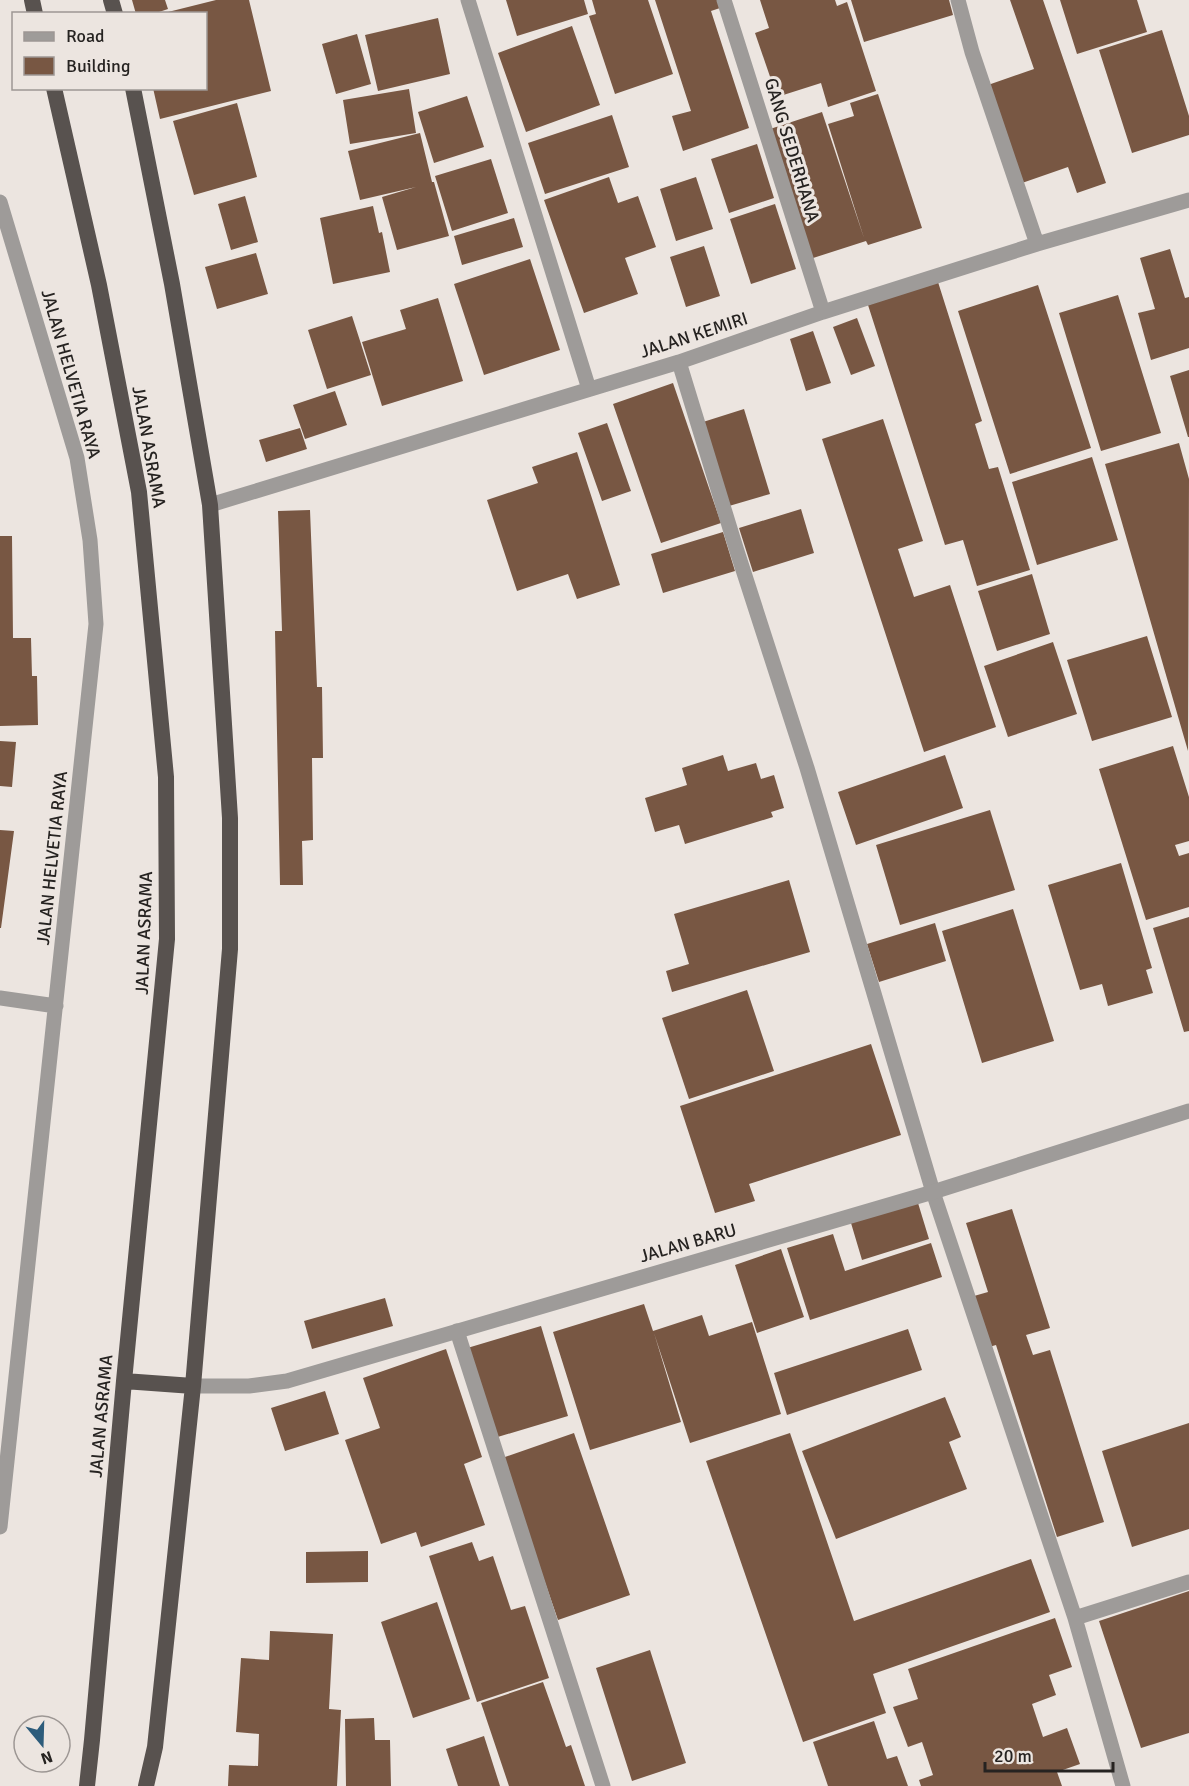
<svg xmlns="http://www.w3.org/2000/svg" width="1189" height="1786" font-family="Signika,sans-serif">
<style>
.building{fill:#785743}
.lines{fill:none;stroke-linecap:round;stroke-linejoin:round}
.minor{stroke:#9e9b99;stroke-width:15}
.tertiary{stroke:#9e9b99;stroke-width:15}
.trunk{stroke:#58524f;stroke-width:16}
.labels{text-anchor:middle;stroke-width:6;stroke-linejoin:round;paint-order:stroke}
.street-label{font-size:18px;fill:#262321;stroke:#ece5e0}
</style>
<rect width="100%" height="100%" fill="#ece5e0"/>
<!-- building -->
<path class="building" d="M132,0H165L168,9L153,14H136Z
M216,0H249L271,91L160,119L153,88H206V14L164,13Z
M506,0H584L588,14L517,36Z
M592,0H648L673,74L615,94L589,16L596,14Z
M655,0H720L723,7L711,11L749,128L683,151L672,116L691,111Z
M760,0H835L837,6L847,2L876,91L828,107L821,83L777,97L755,33L769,28Z
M851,0H949L953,15L864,42Z
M1010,0H1043L1106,183L1077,193L1068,167L1022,183L988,85L1034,69Z
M1060,0H1137L1147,32L1077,54Z
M438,18L450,74L378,91L365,35Z
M572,26L600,105L526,132L498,53Z
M1162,30L1189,116V135L1132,153L1099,50Z
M357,34L371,84L336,94L322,44Z
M409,89L416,133L350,144L343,100Z
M878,94L922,228L868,245L866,241L810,259L767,130L822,112L864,238L828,124L854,116L850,103Z
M467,96L484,147L434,163L418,112Z
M237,103L257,177L194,195L173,121Z
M612,115L629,167L545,194L528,143Z
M420,133L432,182H434L449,236L397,250L382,197L416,187L360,200L348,151Z
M757,144L774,198L729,213L711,159Z
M491,159L508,213L452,231L435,176Z
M609,177L618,203L638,196L656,247L625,258L638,294L584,313L544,200Z
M696,177L713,229L676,241L660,189Z
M245,196L258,242L231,250L218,204Z
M775,204L796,269L751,284L730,219Z
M373,206L379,233L382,232L390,272L333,284L320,218Z
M514,218L523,247L462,265L454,236Z
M704,246L720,296L686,307L670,257Z
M1170,249L1185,298L1189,297V348L1151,360L1138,313L1155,309L1140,258Z
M256,253L268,294L217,309L205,267Z
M530,259L560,350L484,375L454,284Z
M938,282L982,421L975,424L989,469L998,467L1030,570L977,586L963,540L945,545L868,305Z
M1038,285L1091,448L1010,474L958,311Z
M1118,295L1161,433L1101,451L1059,313Z
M438,298L463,381L382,406L362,342L406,329L400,310Z
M352,316L371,375L327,389L308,330Z
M857,318L875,366L851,375L833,327Z
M813,331L831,383L806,391L790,339Z
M1189,370V437H1188L1170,376Z
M673,383L721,523L661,543L613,404Z
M335,391L347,425L305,439L293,405Z
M744,409L770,494L729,506L703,422Z
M883,419L923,541L898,549L914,597L950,585L996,727L924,752L822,439Z
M607,423L631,491L602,501L578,433Z
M300,428L307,449L266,462L259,440Z
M1179,443L1189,479L1188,751L1105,464Z
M577,452L620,585L577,599L568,574L517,591L487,500L538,483L532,467Z
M1092,457L1118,540L1037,565L1012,482Z
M801,509L814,553L753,572L739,528Z
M310,510L317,687H322L323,758H312L313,840L302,841L303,885H280L275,631H282L278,511Z
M723,532L735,571L663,593L651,554Z
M0,536H12L13,638H31L32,676H37L38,725L0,726Z
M1032,574L1050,634L997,651L978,591Z
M1147,636L1172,717L1092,741L1067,660Z
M1053,642L1077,714L1008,737L984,666Z
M0,741L16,742L12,787L0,786Z
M1173,746L1189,797V841L1175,845L1179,856L1189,853V907L1146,920L1099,769Z
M723,755L728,771L756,763L761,779L774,775L784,808L771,812L773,817L685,844L679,825L655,832L645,798L687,785L682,768Z
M945,755L963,808L856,845L838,792Z
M990,810L1015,890L900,925L876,845Z
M0,830L14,831L1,928H0Z
M1121,863L1152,968L1146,970L1153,993L1108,1006L1102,984L1080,990L1048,885Z
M789,880L810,952L672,992L666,971L689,964L674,914Z
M1013,909L1054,1041L982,1063L942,931Z
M1189,917V1031L1184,1032L1153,928Z
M935,923L946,961L879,982L867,944Z
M747,990L774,1071L689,1099L662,1018Z
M871,1044L901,1135L749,1184L755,1201L715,1213L680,1106Z
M918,1203L929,1239L862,1260L851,1223Z
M1012,1209L1050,1328L1026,1335L1033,1355L1050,1350L1104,1522L1057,1537L1002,1364L996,1345L989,1347L974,1296L988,1292L966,1223Z
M833,1234L845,1271L931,1243L942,1277L810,1320L787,1248Z
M781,1249L804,1317L757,1333L735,1265Z
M385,1298L393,1326L312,1349L304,1321Z
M644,1304L653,1331L702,1315L709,1336L752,1322L781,1414L690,1443L654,1333L681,1422L590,1450L553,1332Z
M541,1326L568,1416L491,1439L464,1349Z
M908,1329L922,1370L787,1415L774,1373Z
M446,1349L482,1457L464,1464L485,1525L421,1547L416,1532L381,1544L345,1440L380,1428L363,1378Z
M325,1391L339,1434L285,1451L271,1408Z
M945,1397L961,1437L949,1442L967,1489L836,1539L802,1451Z
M1189,1423V1529L1132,1547L1102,1451Z
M574,1433L630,1595L558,1620L502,1458Z
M790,1433L854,1621L1031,1559L1050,1612L873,1674L886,1713L803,1742L706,1461Z
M472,1542L479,1561L493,1556L511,1610L525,1606L549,1678L477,1702L429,1556Z
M368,1551V1582L306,1583V1552Z
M1189,1591V1733L1141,1748L1099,1621Z
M437,1602L470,1699L413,1718L381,1622Z
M1055,1618L1072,1667L1049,1675L1056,1695L1032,1704L1043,1737L1067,1728L1080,1764L1057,1772L1062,1786H921L919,1780L933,1775L922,1742L908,1747L893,1707L918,1699L908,1669Z
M270,1631L333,1634L329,1709L341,1710L337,1786H228L229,1765L258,1766L259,1734L236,1732L241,1658L269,1660Z
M650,1650L686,1763L632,1781L596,1668Z
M543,1682L566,1747L571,1745L585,1786H509L481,1703Z
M374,1718L375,1740H390L391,1786H346L345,1719Z
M874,1721L887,1759L897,1756L908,1786H828L813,1742Z
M484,1736L500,1786H458L446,1749Z"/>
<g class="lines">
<!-- minor -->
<path class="minor" d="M468,0L589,389
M724,0L823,312
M958,0L972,52L1037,244
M0,202L77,458L90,540L96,624L0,1527
M679,362L736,548L807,768L933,1192L1075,1618L1123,1786
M210,505L679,362L823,312L1037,244L1189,200
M0,998L56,1006
M457,1331L603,1786
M1075,1618L1189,1582"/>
<!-- tertiary -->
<path class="tertiary" d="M193,1386H249L287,1381L933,1192L1189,1111"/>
<!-- trunk -->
<path class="trunk" d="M32,0L35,14
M111,0L115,14
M54,88L99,285L139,492L166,777L167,939L124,1381L92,1740L87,1786
M133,88L172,284L210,505L230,818V949L193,1386L155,1747L146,1786
M124,1381L193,1386"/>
</g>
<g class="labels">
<!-- street labels -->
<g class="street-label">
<text transform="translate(792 150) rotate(73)" y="6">GANG SEDERHANA</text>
<text transform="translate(694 335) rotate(-18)" y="6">JALAN KEMIRI</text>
<text transform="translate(71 374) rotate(74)" y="6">JALAN HELVETIA RAYA</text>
<text transform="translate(149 447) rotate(80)" y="6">JALAN ASRAMA</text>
<text transform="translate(52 858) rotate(-84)" y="6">JALAN HELVETIA RAYA</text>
<text transform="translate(144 933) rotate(-88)" y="6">JALAN ASRAMA</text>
<text transform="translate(688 1243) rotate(-16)" y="6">JALAN BARU</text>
<text transform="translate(101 1416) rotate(-85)" y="6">JALAN ASRAMA</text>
</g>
</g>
<!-- legend -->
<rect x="12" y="12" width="195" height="78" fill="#ece5e0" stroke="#9d9794" stroke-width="1.5"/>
<rect x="24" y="32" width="30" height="9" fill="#9e9b99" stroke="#9d9794" stroke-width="1.5"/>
<text x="66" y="42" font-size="18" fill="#262321">Road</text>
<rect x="24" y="57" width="30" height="18" fill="#785743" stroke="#9d9794" stroke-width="1.5"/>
<text x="66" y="72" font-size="18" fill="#262321">Building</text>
<!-- north arrow -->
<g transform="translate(42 1744) rotate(161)"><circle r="28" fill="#ece5e0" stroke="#9d9794" stroke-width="1.5"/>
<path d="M0-4.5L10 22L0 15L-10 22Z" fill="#2d5c7b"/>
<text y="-9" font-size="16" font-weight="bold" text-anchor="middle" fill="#262321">N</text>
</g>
<!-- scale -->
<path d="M985 1762v9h128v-9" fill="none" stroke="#262321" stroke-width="3"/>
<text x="994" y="1762" font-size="18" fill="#262321" stroke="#ece5e0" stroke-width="4.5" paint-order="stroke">20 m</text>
</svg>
